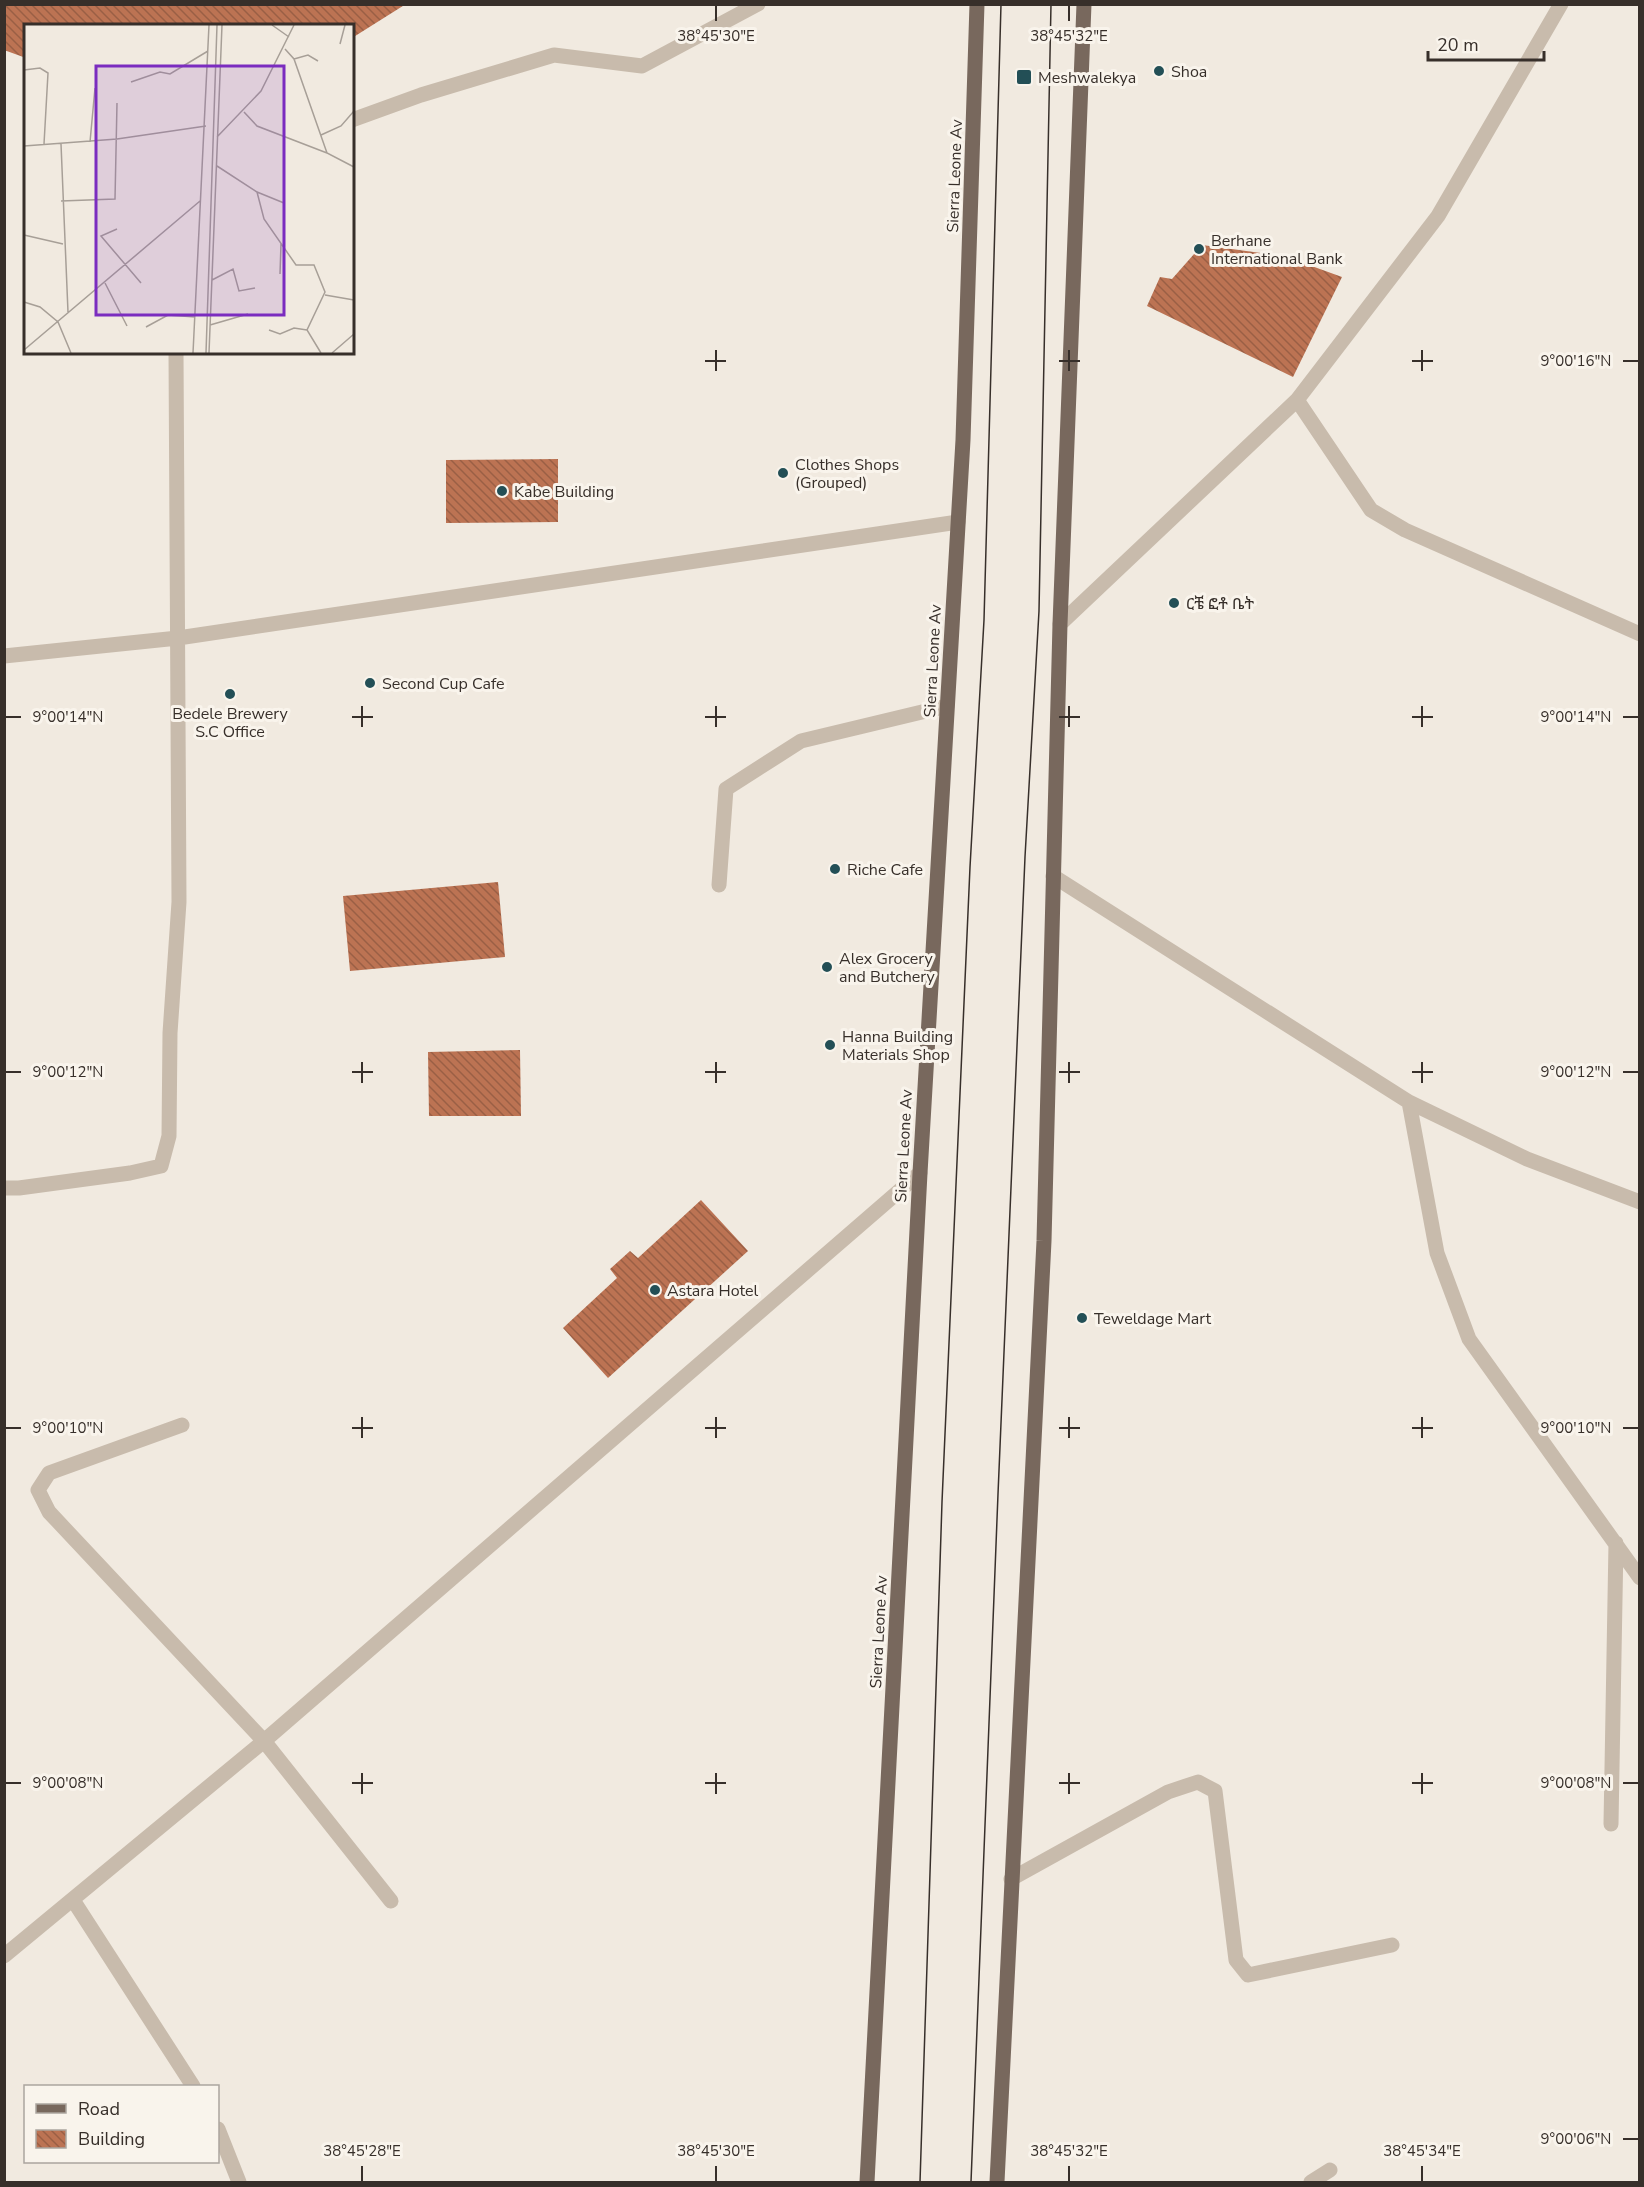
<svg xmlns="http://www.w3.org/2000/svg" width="1644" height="2187" font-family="'Nunito Sans','Noto Sans Ethiopic',sans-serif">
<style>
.building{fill:url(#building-back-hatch)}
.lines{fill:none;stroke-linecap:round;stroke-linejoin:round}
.minor{stroke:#c8bbac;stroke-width:15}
.major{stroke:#78685d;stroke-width:15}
.tram{stroke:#372f2a;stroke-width:1.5}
.ticks{fill:none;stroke:#372f2a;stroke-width:2}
.poi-dot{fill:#234f56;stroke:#f9f4ec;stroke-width:2}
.labels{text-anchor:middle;stroke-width:6;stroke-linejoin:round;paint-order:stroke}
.poi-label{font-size:16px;fill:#372f2a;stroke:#f9f4ec;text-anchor:start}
.street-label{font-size:16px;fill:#372f2a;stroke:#f9f4ec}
.inset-road{fill:none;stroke:#a79f97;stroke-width:1.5}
.view{fill:#7b2cbf;fill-opacity:0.15;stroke:#7b2cbf;stroke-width:3}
.inset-edge{fill:none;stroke:#372f2a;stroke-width:3}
.ticks-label{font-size:15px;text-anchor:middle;fill:#372f2a;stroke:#f9f4ec;stroke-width:6;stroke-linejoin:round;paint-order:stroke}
</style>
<defs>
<pattern id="building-back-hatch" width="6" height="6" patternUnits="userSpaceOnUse" patternTransform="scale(1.5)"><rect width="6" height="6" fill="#bc7353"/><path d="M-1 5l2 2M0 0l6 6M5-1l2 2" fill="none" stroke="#9a5f45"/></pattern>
</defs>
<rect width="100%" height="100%" fill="#f1eae0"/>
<!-- building -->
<path class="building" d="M4,4H406L352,38V26H26V58L4,50Z
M1202,245L1284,256L1342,277L1293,377L1147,306L1160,277L1172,279Z
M558,459V522L446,523V460Z
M498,882L505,957L350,971L343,896Z
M520,1050L521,1116H429L428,1052Z
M701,1200L748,1251L608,1378L563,1328L617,1278L610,1269L630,1251L638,1258Z"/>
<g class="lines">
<!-- minor -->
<path class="minor" d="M352,120L421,95L554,55L642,66L758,4
M1297,400L1371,510L1405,530L1640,634
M1060,624L1297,400L1438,216L1561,4
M4,656L178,638L958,522
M1053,876L1409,1102L1437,1253L1469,1339L1640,1578
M719,885L726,789L801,741L947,706
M1409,1102L1527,1159L1640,1202
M4,1188H19L130,1173L161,1166L169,1136L170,1033L179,902L176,352
M182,1425L49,1473L38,1490L49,1512L264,1741L391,1901
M1611,1824L1616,1543
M1011,1879L1168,1792L1198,1782L1215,1791L1236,1960L1248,1975L1392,1945
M73,1900L193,2086
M4,1956L264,1741L920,1173
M218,2129L239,2182
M1311,2182L1330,2170"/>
<!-- major -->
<path class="major" d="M867,2182L920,1173L963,440L977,4
M997,2182L1044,1241L1060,624L1084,4"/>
<!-- tram -->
<path class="tram" d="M920,2182L942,1502L970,867L984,620L1001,4
M971,2182L998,1494L1025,857L1039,611L1051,4"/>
</g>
<!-- ticks -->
<path class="ticks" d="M716,6V21M1069,6V21M716,350V371M1069,350V371M1422,350V371M705,361H726M1059,361H1080M1412,361H1433M1623,361H1638M362,706V727M716,706V727M1069,706V727M1422,706V727M6,717H21M352,717H373M705,717H726M1059,717H1080M1412,717H1433M1623,717H1638M362,1062V1083M716,1062V1083M1069,1062V1083M1422,1062V1083M6,1072H21M352,1072H373M705,1072H726M1059,1072H1080M1412,1072H1433M1623,1072H1638M362,1417V1438M716,1417V1438M1069,1417V1438M1422,1417V1438M6,1428H21M352,1428H373M705,1428H726M1059,1428H1080M1412,1428H1433M1623,1428H1638M362,1773V1794M716,1773V1794M1069,1773V1794M1422,1773V1794M6,1783H21M352,1783H373M705,1783H726M1059,1783H1080M1412,1783H1433M1623,1783H1638M1623,2139H1638M362,2166V2181M716,2166V2181M1069,2166V2181M1422,2166V2181"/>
<!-- markers -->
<g class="poi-dot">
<circle cx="1159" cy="71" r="6"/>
<rect x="1016" y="69" width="16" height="16" rx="3"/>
<circle cx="1199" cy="249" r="6"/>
<circle cx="783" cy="473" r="6"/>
<circle cx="502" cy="491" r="6"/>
<circle cx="1174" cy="603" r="6"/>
<circle cx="370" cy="683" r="6"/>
<circle cx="230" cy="694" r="6"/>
<circle cx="835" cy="869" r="6"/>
<circle cx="827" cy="967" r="6"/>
<circle cx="830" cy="1045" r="6"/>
<circle cx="655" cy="1290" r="6"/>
<circle cx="1082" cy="1318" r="6"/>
</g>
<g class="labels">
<!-- poi labels -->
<g class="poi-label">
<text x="1171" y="77">Shoa</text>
<text x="1038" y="83">Meshwalekya</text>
<text x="1211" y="246">Berhane<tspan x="1211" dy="18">International Bank</tspan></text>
<text x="795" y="470">Clothes Shops<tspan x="795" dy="18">(Grouped)</tspan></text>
<text x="514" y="497">Kabe Building</text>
<text x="1186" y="609">ርቼ ፎቶ ቤት</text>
<text x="382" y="689">Second Cup Cafe</text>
<text x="230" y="719" text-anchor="middle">Bedele Brewery<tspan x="230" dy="18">S.C Office</tspan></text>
<text x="847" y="875">Riche Cafe</text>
<text x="839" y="964">Alex Grocery<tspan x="839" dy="18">and Butchery</tspan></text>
<text x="842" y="1042">Hanna Building<tspan x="842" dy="18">Materials Shop</tspan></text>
<text x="667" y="1296">Astara Hotel</text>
<text x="1094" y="1324">Teweldage Mart</text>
</g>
<!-- street labels -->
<g class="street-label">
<text transform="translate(954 176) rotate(-88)" y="6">Sierra Leone Av</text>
<text transform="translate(932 661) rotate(-87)" y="6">Sierra Leone Av</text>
<text transform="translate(903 1146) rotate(-87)" y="6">Sierra Leone Av</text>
<text transform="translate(878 1632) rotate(-87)" y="6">Sierra Leone Av</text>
</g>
</g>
<!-- overview -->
<g transform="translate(24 24)">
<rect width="330" height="330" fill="#f1eae0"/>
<path class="inset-road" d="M248,1L265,13M316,20L321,1M261,25L270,35L303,129L330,143M270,35L284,31L294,37M0,46L16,44L24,49L20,120M107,58L136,48L146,50L184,27M220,88L233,102L303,129M297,111L317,102L330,87M193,113L237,67L270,1M66,118L71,64M37,120L44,288M0,122L93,115L182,102M193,142L233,168L240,195L272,241H290L301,268L283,306L297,329M233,168L260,179M37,177L91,175L93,79M93,205L77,212L117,259M0,211L39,220M256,250L257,220M188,256L209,245L215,267L231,264M81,259L103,302M301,271L330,276M0,278L16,283L34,298L47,329M186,301L224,290M122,303L144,291L171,293M245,306L256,310L270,304L283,306M0,326L176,177M169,329L185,1M182,329L193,1M185,329L198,1M308,329L330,310"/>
<path class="view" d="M72,42H260V291H72Z"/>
<rect width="330" height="330" class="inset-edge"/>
</g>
<g class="ticks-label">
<text x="716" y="41">38°45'30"E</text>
<text x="1069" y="41">38°45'32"E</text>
<text x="1576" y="366">9°00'16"N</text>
<text x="68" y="722">9°00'14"N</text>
<text x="1576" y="722">9°00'14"N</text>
<text x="68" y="1077">9°00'12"N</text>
<text x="1576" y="1077">9°00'12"N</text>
<text x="68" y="1433">9°00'10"N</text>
<text x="1576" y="1433">9°00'10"N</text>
<text x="68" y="1788">9°00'08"N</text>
<text x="1576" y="1788">9°00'08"N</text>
<text x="1576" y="2144">9°00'06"N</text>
<text x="362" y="2156">38°45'28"E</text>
<text x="716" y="2156">38°45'30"E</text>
<text x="1069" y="2156">38°45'32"E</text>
<text x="1422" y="2156">38°45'34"E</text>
</g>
<!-- border -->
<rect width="1644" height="2187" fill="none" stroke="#372f2a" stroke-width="12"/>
<!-- legend -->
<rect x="24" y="2085" width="195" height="78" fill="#f9f4ec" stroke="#aba59e" stroke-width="1.5"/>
<rect x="36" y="2104" width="30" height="9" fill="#78685d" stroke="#aba59e" stroke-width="1.5"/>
<text x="78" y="2115" font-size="18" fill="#372f2a">Road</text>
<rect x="36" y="2130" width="30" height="18" fill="url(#building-back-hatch)" stroke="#aba59e" stroke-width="1.5"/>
<text x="78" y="2145" font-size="18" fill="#372f2a">Building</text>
<!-- scale -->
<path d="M1428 51v9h116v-9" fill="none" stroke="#372f2a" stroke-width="3"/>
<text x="1437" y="51" font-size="18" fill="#372f2a" stroke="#f9f4ec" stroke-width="4.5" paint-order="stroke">20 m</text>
</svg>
